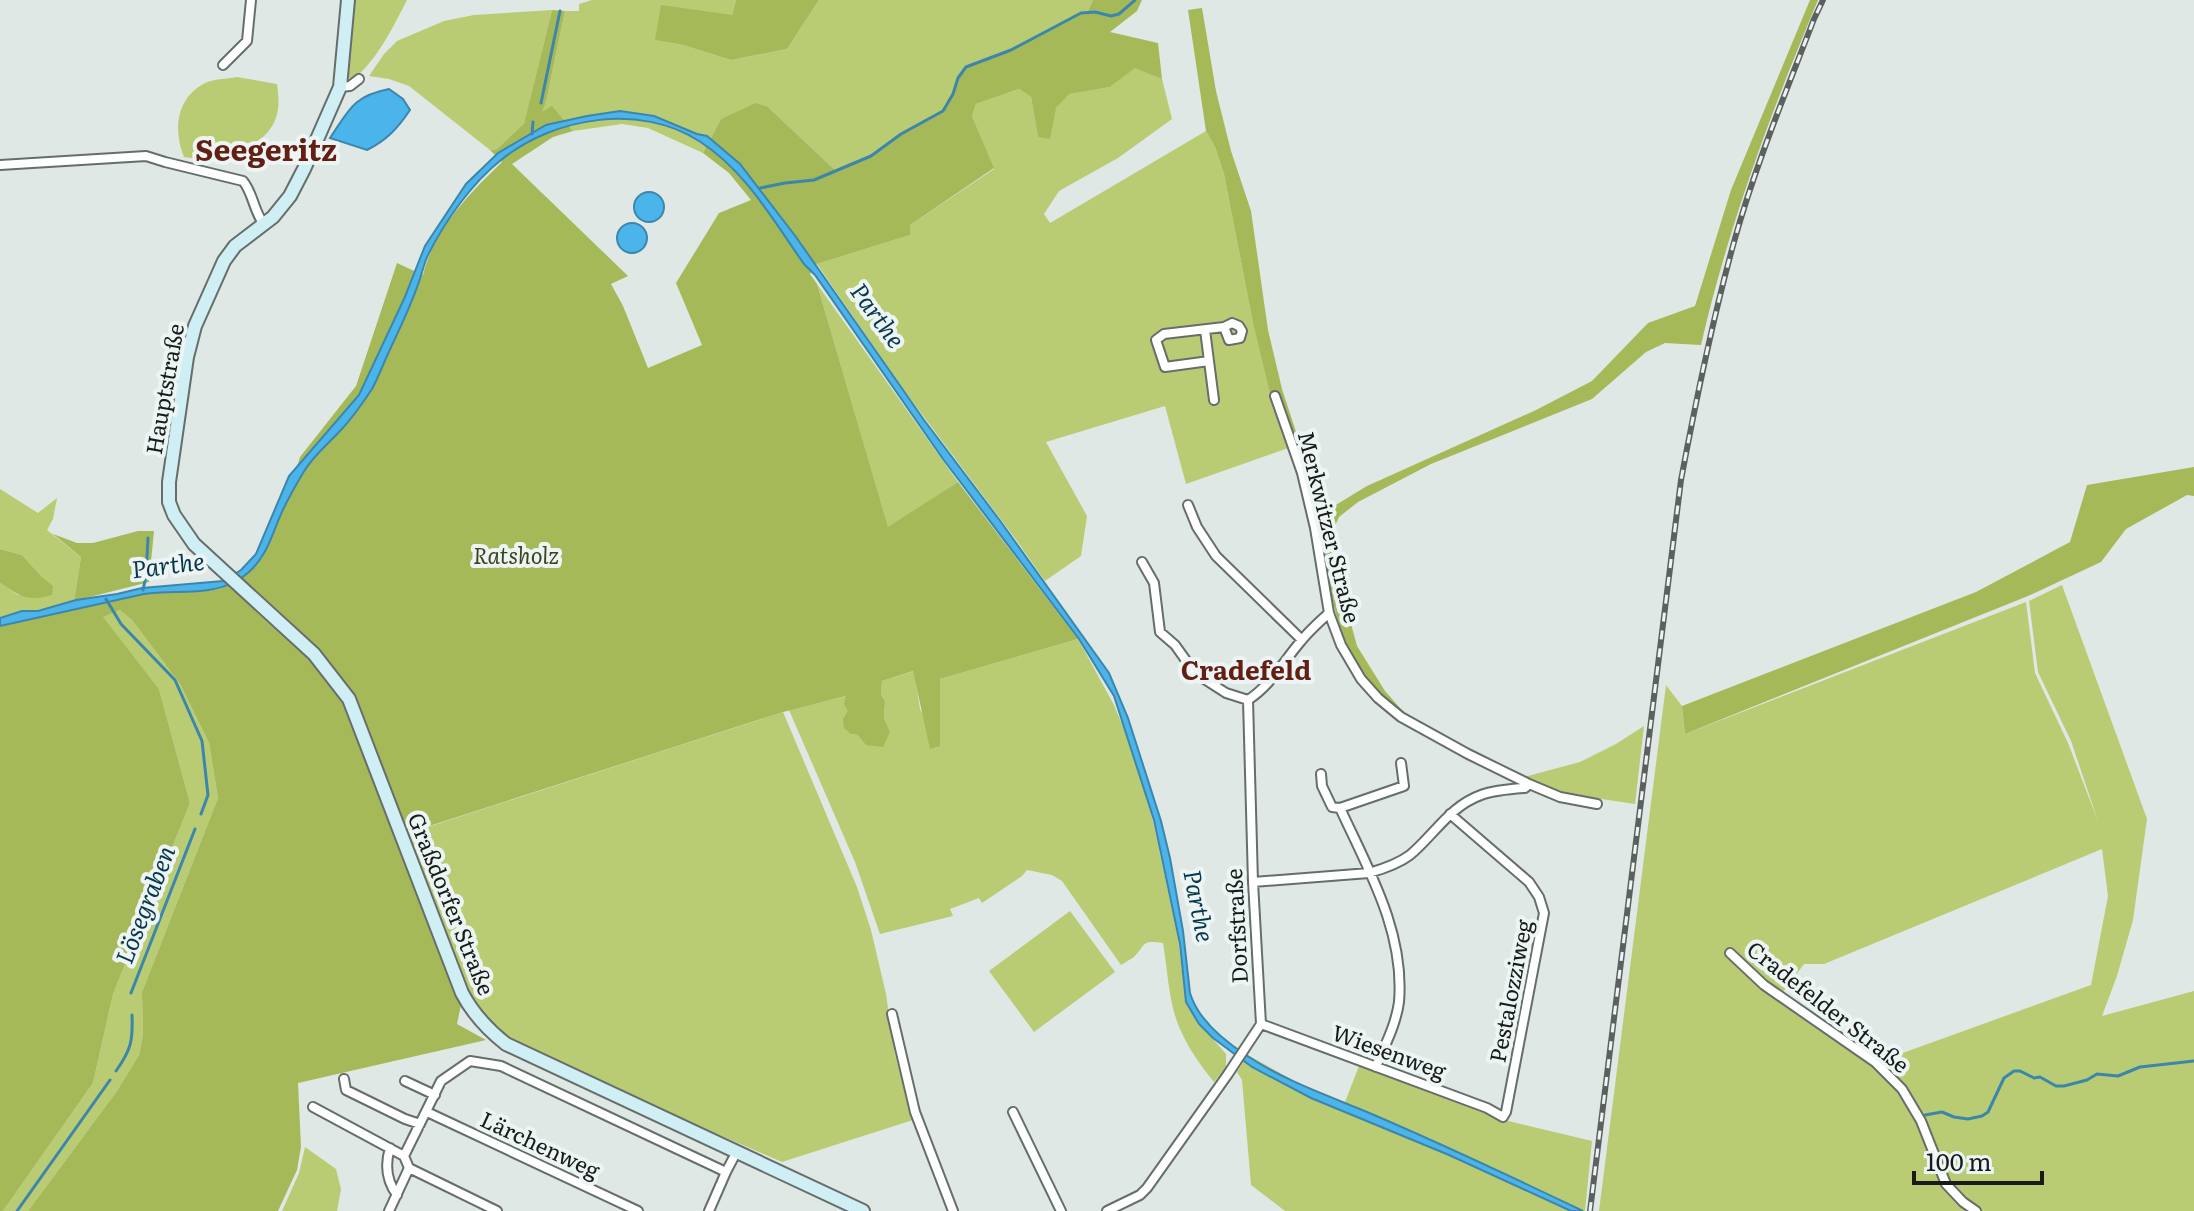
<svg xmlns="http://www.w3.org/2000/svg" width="2194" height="1211" font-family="Literata,serif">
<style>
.green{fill:#b9cc74;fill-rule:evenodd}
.forest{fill:#a5b959}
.water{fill:#4bb4eb;stroke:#3c86ac;stroke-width:2}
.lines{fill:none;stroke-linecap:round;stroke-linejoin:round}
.stream{stroke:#3c86ac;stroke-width:3}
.street-casing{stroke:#666e6c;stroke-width:12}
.secondary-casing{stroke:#666e6c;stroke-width:16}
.street{stroke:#fff;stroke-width:8}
.secondary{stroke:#cfeff4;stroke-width:12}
.rail-casing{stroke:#5c6160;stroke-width:6}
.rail{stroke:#ecf5f3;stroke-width:3;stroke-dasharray:9;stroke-linecap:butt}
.labels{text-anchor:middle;stroke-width:8;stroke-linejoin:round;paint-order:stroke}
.street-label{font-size:22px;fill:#181b1a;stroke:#ecf5f3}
.park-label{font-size:22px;font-style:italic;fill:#3c441c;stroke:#ecf5f3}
.water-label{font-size:24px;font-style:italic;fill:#08374d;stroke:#ecf5f3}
.quarter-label{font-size:26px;font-weight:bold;fill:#631f14;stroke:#ecf5f3}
.district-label{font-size:30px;font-weight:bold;fill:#631f14;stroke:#ecf5f3}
</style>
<rect width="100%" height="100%" fill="#dfe8e5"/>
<!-- green -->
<path class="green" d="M352,0H407C393,27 377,61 352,80L348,77L347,74Z
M592,0H736L732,15L656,40L683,45L731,60L787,49L819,0H1093L1087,13H1081L1011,50L966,67L958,78L953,94L943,111L901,134L871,156L836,171L768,107L721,119L703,153L648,128L622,124L573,131L552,107L541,113L546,102L565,11H579V4Z
M552,10L524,125L497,149L490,150L409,86L389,79L369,76L384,54L397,41L444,21L474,15Z
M1135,67L1162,79L1172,119L1118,158L1059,191L1044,214L1050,223L1206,131L1215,147L1224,174L1252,318L1294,446L1186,484L1165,406L1046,442L1087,516L1081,556L1045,581L1017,541L903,389L817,264L910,235V225L994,169L972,116L976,104L1019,89L1031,97L1038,137L1056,108L1068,94L1110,87Z
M237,77L277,84C281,110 278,128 254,144L234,141C214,159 211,161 184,157C173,130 176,98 205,83C213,79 227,79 237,77Z
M817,284L958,482L888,528Z
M0,489L38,513L57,498L53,519L47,530L81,557L74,601C51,611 24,610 0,618V583L18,595L42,577L22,555L0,549Z
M2062,585L2147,819L2133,920L2117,976L2102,1016L2194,991V1211H1599L1666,685L1682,706L1685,734L2026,602L2035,673L2068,743L2098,821L2071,741L2038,672L2029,601ZM2102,849L2108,896L2091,985L1875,1063L1780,996L1804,964H1824Z
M120,610L132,620L180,684L209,743L218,798L142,992L143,1035L139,1055L117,1091L28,1211H3L93,1083L113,994L190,803L159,689L102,617Z
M1078,639L1114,705L1127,736L1151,812L1178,938L1185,995L1200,1024L1226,1054V1067L1214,1082C1197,1061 1181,1038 1174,1012C1168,990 1167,966 1163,943C1141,940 1147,943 1134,957C1130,960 1125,962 1121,965L1062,881L1052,875L1027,870L1022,876L982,903L979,898L950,909L953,916L880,934L855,862L789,710L847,696L851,734L858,735L890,732L884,718L885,701L881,694L882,681L914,671L920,709L940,745V679Z
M783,712L857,887L871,930L886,994L895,1055L913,1120L782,1162L583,1076L519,1046L492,1026L468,995L403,835Z
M1644,726L1635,804L1561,793L1524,777L1580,762L1616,744Z
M1070,911L1115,972L1034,1032L989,971Z
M1248,1055L1294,1081L1345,1102L1359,1066L1500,1119L1592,1141L1585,1211H1285L1251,1185L1242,1080L1237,1072Z
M305,1147L336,1169L341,1189L337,1211H282L299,1173Z"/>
<!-- forest -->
<path class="forest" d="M736,0H819L787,49L731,60L683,45L655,40L661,5L732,15Z
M1093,0H1142L1137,11L1110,32L1158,43L1162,79L1135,68L1110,87L1069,94L1056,108L1050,139L1038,137L1031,97L1019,89L976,104L972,116L994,168L910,225V235L817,264L810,274L817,284L888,527L958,482L1078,639L940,679V746L930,749L913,671L882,681L881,694L885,701L884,718L890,732L883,747L866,745L858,735L851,734L844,728L843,719L848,711L844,704L846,696L783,712L395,837L462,1000L457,1024L486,1040L298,1083L301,1147L297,1170L278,1211H28L117,1091L139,1055L143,1035L142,992L218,798L209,743L180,684L132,620L120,610L103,617L159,689L190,803L113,994L93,1083L3,1211H0V626L144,594L166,591H209L222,588L244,576L262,558L285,505L300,457L356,386L397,263L423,275C434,229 469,194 502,162L490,150L497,149L524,124L552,10L565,11L546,102L542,112L552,106L573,131L553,137L512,164L628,276L611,284L623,306L648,368L702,345L676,283L719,213L751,200L729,173L703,153L721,119L756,103L768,107L836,171L871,156L901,134L943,111L953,94L958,78L966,67L1011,50L1081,13H1087Z
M1810,0H1818C1771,112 1728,227 1701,345L1665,343L1646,352L1592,399L1431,464L1358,502L1339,517L1335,526L1334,552L1341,587L1357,646L1385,691L1408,717C1396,708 1380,698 1370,686C1332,637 1327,574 1321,514L1367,486L1536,410L1592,381L1648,323L1695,306L1731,190Z
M1202,8L1216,91L1231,151L1251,211L1268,330L1282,389L1300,444L1294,446L1275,392L1270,393L1252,318L1224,174L1215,147L1206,131L1188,10Z
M2194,467V496L2187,495L2126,529L2101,562L2028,596L1685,734L1682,706L1976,592L2070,542L2087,485Z
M138,531H154L149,582L74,601L81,557L53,534L77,543H93Z
M0,549L22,555L42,577L53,586L52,595C27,602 20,596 0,583Z"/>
<!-- water -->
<path class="water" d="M389,89L403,99L410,110C398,128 387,140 367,150L330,138C349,110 353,96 389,89Z
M620,111L654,116L697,134L707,136L740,164L796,237L924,420L1001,522L1109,673L1128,718L1161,821L1170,858L1183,931L1190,993C1198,1020 1223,1040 1246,1055C1283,1080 1326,1095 1367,1112C1440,1143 1512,1177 1583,1211H1571L1449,1155L1311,1098L1252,1067L1213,1038L1199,1024L1186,1002L1180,944L1154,820L1114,696L1079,639L943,459L815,275L804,264C773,220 745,170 699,141C640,103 554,117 501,160C471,184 445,221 428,255C425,261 424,266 422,272C414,301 399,329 387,356C382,367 378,378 372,389C362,404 352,419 339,432C327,445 312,457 303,473C294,488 285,504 278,521C270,542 263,562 244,576C215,598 178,589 144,594L0,626V618L22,611H38L76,600L117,594L142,588L223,581L241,570L256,554L289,476L359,395L404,299L425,246L466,184L498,153L546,125L587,116Z
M634 207a15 15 0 1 1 30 0a15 15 0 1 1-30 0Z
M617 238a15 15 0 1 1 30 0a15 15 0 1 1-30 0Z"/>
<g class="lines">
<!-- stream -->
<path class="stream" d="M541,103L560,11
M532,134L533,122
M760,188L785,183L814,180L871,156L901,134L943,111L953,94L958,78L966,67L1011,50L1081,13L1095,12L1111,16L1119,14L1135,0
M143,590L146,576L148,538
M106,599L121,624L175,680L202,741L208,795L201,814
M131,993L195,829
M116,1071C131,1050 133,1041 132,1015
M1925,1115L1942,1112L1954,1117L1968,1119L1982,1116L1988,1112L2004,1078L2014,1071H2020L2034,1078L2040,1077L2056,1086H2064L2087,1080L2097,1074L2118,1076L2140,1067L2194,1061
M17,1211L110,1080"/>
<defs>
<path id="street" d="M223,65L247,41L251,0
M340,87L350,86L359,79
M0,165L146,156L165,162L243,181C253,193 253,209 264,225
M1205,330L1214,400
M1209,361L1165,367L1156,340L1164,334L1224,327L1232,323L1239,326L1242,331L1240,338L1229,340L1224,327
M1275,396L1302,473L1315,528L1329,613L1341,645L1361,679L1378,698L1401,717L1468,754L1529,784L1560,797L1597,804
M1188,505L1197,527L1216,556L1302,640
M1142,562L1154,583L1160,632L1175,645L1195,673L1226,693L1248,700
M1248,700C1271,685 1283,662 1301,641C1309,631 1319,622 1329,613
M1321,774L1322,786L1332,807L1340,808L1404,786L1401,763
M1340,808C1368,869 1405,932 1399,1002C1396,1025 1384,1047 1376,1067
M1253,882L1369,873C1383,869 1398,864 1410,855C1434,835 1450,806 1481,795C1495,790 1511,789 1525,788L1529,784
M1730,953L1764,985L1875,1062L1902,1089L1921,1121L1946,1184L1963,1202L1976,1211
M892,1014L915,1112L953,1211
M1261,1024L1487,1108L1503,1117L1506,1112L1544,913L1539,897L1529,882L1450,814
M344,1079L346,1090L405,1119L420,1124
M405,1081L435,1095
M313,1107L404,1156
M427,1112L638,1211
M1013,1112L1061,1211
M390,1148C385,1164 386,1180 397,1195
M404,1156L441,1081L470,1061L501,1066L726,1172L736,1153
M404,1156L409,1168L497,1211
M389,1211L409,1168
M709,1211L726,1172
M1107,1211L1140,1195L1147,1188L1228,1074L1261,1024L1253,882L1248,700"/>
<path id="secondary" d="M348,0L340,87L304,169L290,196L273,217L235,246L224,261L195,326L187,357L169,482V502L174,515L194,544L314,654L349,699L462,993C473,1014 487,1029 506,1044L863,1211"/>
</defs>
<!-- street casing -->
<use href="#street" class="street-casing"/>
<!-- secondary casing -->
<use href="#secondary" class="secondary-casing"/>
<!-- street -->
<use href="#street" class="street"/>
<!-- secondary -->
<use href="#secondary" class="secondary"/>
<defs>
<path id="rail" d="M1590,1211L1681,480C1696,400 1712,321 1734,242C1755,166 1786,92 1814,19L1823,0"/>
</defs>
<!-- rail casing -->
<use href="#rail" class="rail-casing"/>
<!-- rail -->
<use href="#rail" class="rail"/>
</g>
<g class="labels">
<!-- street labels -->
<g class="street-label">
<text transform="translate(165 389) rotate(-80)" y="8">Hauptstraße</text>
<text transform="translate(1329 527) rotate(76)" y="8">Merkwitzer Straße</text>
<text transform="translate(451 904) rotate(68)" y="8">Graßdorfer Straße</text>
<text transform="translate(1237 926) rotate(-93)" y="8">Dorfstraße</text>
<text transform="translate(1511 991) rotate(-79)" y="8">Pestalozziweg</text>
<text transform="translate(1828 1007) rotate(38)" y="8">Cradefelder Straße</text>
<text transform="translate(1389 1052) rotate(20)" y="8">Wiesenweg</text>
<text transform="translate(540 1145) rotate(25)" y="8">Lärchenweg</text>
</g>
<!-- park labels -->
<g class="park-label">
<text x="516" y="564">Ratsholz</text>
</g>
<!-- water labels -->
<g class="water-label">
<text transform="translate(877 316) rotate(54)" y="8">Parthe</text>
<text transform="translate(168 566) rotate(-7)" y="8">Parthe</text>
<text transform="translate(146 905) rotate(-69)" y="8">Lösegraben</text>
<text transform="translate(1198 906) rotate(79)" y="8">Parthe</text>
</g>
<!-- quarter labels -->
<g class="quarter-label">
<text x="1246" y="680">Cradefeld</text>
</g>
<!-- district labels -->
<g class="district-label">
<text x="266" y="161">Seegeritz</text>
</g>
</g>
<!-- scale -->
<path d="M1914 1171v12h128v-12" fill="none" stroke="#181b1a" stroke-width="4"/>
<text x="1926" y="1171" font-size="24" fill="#181b1a" stroke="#ecf5f3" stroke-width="6" paint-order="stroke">100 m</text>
</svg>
